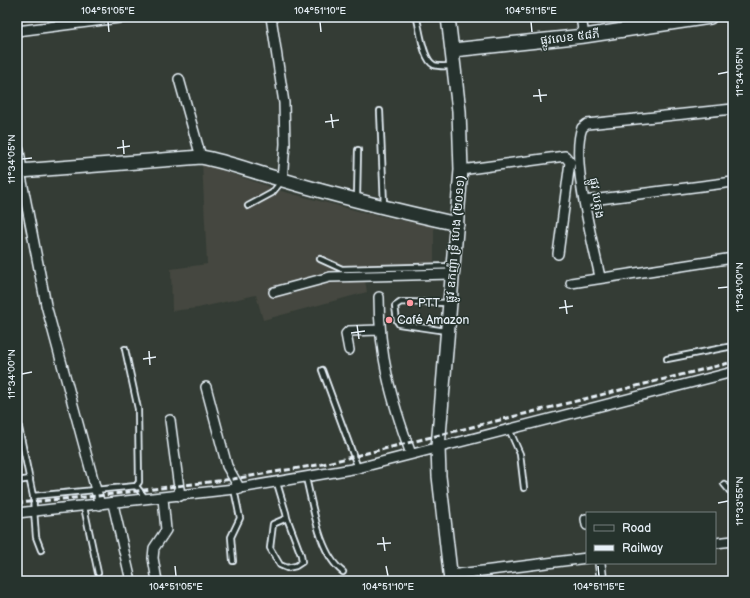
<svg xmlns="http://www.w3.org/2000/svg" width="750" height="598" font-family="'Balsamiq Sans','Noto Sans Khmer',sans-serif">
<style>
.built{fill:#44473f}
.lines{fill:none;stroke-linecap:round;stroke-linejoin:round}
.lane-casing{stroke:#e8f1f8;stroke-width:8}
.street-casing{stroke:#e8f1f8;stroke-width:12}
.secondary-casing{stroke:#e8f1f8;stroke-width:16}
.lane{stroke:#26332d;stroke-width:4.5}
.street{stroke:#26332d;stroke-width:9}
.secondary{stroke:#26332d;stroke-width:13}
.rail{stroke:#e8f1f8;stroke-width:3;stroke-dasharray:6 3;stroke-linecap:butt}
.ticks{fill:none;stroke:#e8f1f8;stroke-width:1.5}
.poi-dot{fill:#ff9aa2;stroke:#26332d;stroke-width:1.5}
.labels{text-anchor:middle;stroke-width:3;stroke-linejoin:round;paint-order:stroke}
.street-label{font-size:12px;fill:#e8f1f8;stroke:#26332d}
.poi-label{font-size:12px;fill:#e8f1f8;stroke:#26332d;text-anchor:start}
.neatline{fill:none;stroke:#e8f1f8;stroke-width:1.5}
.ticks-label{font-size:10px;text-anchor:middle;fill:#e8f1f8}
</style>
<rect width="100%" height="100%" fill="#343c35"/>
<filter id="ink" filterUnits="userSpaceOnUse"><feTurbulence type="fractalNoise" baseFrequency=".025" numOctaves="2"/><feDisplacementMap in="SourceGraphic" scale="8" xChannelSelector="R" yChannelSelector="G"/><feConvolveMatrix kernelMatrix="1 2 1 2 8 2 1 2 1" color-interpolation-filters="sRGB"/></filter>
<g filter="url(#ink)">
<!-- built -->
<path class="built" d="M202,163L281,191L362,212L434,227V272L364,274L367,292L263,320L256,295L198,308L172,311L171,269L207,264Z"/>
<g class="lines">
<defs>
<path id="lane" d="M417,19C420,30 423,60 434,65C439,67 447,66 452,66
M380,111L384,205
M357,198L358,150
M248,206L272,193L281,182
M320,259L342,269L452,266
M446,331L399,324L397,321L395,306L401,302L448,303
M667,359L733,346
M322,370L358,468
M17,418L33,496L36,537L41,550
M509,429L520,454L524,488
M306,478C313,506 319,554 343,572
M17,481L30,479
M277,483L286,513L287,518L301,555L302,562L296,566L287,568L280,565L270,548L273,524L287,518
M724,484L733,495
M136,486L146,499
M33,496L136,486L139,482L138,409L125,349
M84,507L98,573
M233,561L231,537L240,518L234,489"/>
<path id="street" d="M271,17L284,103L285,144L282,180
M581,17L584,36
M17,31L127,17
M179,79L201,157
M461,170L565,156L570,162L558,254
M17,172L20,171L46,305L100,505
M584,201L733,182
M600,277C593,243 570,158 582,128L587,124L733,109
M571,283L733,258
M274,292L330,277L452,274
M379,297C379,356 391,399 411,454
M349,350L346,334L349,331L379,330
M206,387L227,466L240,489
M170,420L180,496
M113,504L131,581
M17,513L234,489L358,468L733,372
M586,519L587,525
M715,543L733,541
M600,563L602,581
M450,575L587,558
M157,581L153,558L154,548L166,530L163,498"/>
<path id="secondary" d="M448,17L459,111L461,170L438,447L439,476L451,581
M453,50L584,36L710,17
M17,151L20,171L201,157C229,162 256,173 283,180C340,197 398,211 457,224"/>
</defs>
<!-- lane casing -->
<use href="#lane" class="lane-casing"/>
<!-- street casing -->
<use href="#street" class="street-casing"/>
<!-- secondary casing -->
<use href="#secondary" class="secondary-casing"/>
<!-- lane -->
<use href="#lane" class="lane"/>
<!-- street -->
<use href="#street" class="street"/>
<!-- secondary -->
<use href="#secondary" class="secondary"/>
<!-- rail -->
<path class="rail" d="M17,503L97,496L233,479L323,464L733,362"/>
</g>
</g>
<!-- ticks -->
<path class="ticks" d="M108,22L109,32M320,22L321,32M531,22L532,32M718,74L728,72M539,89L541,102M533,96L547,95M331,114L333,128M325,122L339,120M123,140L124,154M117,148L130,146M22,159L32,158M718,288L728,287M565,300L567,314M559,308L573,306M357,325L359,339M351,333L365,331M149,351L150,365M143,359L156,357M22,374L32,372M718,503L728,501M383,537L385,551M377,544L391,543M175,566L176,576M386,566L388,576M598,566L599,576"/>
<!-- markers -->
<g class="poi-dot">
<circle cx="410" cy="303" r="4"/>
<circle cx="389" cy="320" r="4"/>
</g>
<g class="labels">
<!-- street labels -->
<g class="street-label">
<text transform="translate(570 37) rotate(-7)" y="4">ផ្លូវលេខ ៥៨ភី</text>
<text transform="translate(597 198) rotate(81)" y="4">ផ្លូវ បេតុង</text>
<text transform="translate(455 239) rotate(-85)" y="4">ផ្លូវ ឧកញ៉ា ទ្រី ហេង (២០១១)</text>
</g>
<!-- poi labels -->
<g class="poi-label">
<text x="418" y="307">PTT</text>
<text x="397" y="324">Café Amazon</text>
</g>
</g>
<!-- margin -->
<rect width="750" height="598" fill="none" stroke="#26332d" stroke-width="44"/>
<!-- legend -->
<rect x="586" y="512" width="130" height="52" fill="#26332d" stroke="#747f7e"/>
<rect x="594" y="525" width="20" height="6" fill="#26332d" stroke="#747f7e"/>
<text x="622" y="532" font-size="12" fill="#e8f1f8">Road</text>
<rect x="594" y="545" width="20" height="6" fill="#e8f1f8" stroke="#747f7e"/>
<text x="622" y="552" font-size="12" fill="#e8f1f8">Railway</text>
<rect x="22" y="22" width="706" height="554" class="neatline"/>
<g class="ticks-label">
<text x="108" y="14">104°51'05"E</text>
<text x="320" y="14">104°51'10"E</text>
<text x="531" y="14">104°51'15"E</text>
<text transform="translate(739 72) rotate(-90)" y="4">11°34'05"N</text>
<text transform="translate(11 159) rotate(-90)" y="4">11°34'05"N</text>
<text transform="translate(739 287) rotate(-90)" y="4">11°34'00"N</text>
<text transform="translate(11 374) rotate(-90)" y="4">11°34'00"N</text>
<text transform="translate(739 501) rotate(-90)" y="4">11°33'55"N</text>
<text x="176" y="590">104°51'05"E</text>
<text x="388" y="590">104°51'10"E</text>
<text x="599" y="590">104°51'15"E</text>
</g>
</svg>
